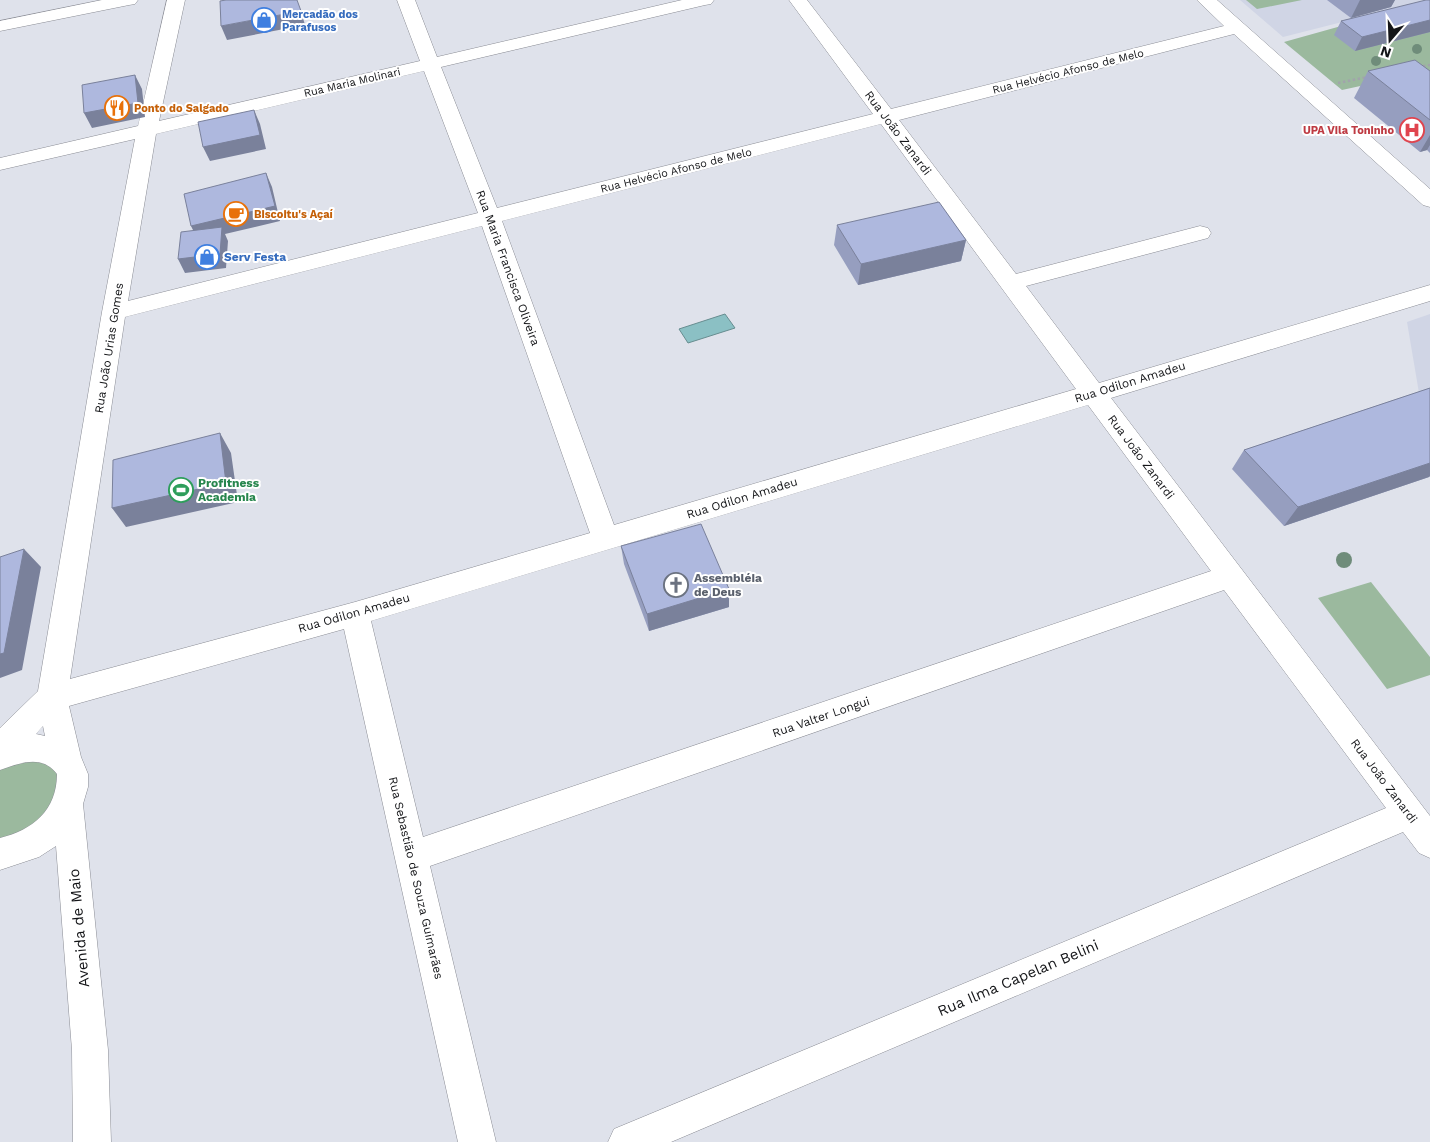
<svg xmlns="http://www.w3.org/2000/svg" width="1430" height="1142" font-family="'Work Sans',sans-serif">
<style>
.built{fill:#d0d5e5}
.green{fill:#9bb99e}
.water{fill:#8bc0c4;stroke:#678d90}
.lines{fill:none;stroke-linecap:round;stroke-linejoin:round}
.minor-casing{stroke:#8a8c94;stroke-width:1}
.path{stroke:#a1a4ab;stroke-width:2.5;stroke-dasharray:2.5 2.5;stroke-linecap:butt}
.minor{fill:#fff;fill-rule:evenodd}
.tree{fill:#6f8c7a}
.wall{fill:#969ebf}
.shaded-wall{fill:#7a819b}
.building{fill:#aeb8de;stroke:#7a819b}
.labels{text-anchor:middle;stroke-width:4;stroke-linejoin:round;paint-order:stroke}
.far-shop-label{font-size:11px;font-weight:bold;fill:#366cbe;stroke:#fff;text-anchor:start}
.far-street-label{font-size:11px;fill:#141518;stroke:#fff}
.far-food-label{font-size:11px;font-weight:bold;fill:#c56008;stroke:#fff;text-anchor:start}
.far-health-label{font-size:11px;font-weight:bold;fill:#be3a42;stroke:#fff;text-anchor:end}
.street-label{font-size:12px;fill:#141518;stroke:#fff}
.shop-label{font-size:12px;font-weight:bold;fill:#366cbe;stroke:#fff;text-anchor:start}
.leisure-label{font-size:12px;font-weight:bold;fill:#27864d;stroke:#fff;text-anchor:start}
.worship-label{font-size:12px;font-weight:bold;fill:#5b616d;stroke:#fff;text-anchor:start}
.near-street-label{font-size:15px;fill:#141518;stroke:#fff}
</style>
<rect width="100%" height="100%" fill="#dfe2eb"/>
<!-- built -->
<path class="built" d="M1240,0H1429L1283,37Z
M1430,314V458L1407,322Z"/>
<!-- green -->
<path class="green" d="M1246,0H1302L1257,9Z
M1427,2L1430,4V95L1406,76L1342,90L1284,42Z
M1371,582L1430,657V675L1387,689L1318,598Z
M20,760L46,763L55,770L59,780L53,809L25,833L0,839V769Z"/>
<!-- water -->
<path class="water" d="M725,314L735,328L688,343L679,329Z"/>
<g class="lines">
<defs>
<path id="minor" d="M102,0H138L135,4L129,5L0,31V21Z
M167,0H185L159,121L420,61L397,0H415L437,57L682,0H714L711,4L705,5L441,67L497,208L873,114L789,0H807L891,109L1224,26L1197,0H1217L1430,189V207L1423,205L1234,34L899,120L1016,274L1200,226L1208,228L1211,233L1208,238L1026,286L1099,383L1430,285V301L1111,398L1430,816V858L1419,853L1403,832L671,1142H608L614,1129L1386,808L1224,590L430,866L496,1142H458L344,629L69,706L81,757L88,774V787L83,804L108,1050L111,1142H73L72,1050L56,846L39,857L0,870V838C33,830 57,810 57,774C42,754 20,763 0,770V728L38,691L102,312L135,139L0,170V158L138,126ZM424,71L478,213L128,301L156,134ZM881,124L1076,389L614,525L502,221ZM482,226L590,533L355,602L70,679L125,317ZM1088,405L1211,571L423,837L371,621ZM43,726L45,736L36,734Z"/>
</defs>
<!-- minor casing -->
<use href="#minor" class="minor-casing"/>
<!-- path -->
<path class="path" d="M1418,67L1430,65
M1338,83L1368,77"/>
<!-- minor -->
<use href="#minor" class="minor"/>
</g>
<!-- trees -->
<g class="tree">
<circle cx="1417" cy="49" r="5"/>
<circle cx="1376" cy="61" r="5"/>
<circle cx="1344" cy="560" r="8"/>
</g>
<!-- wall -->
<path class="wall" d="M1327,0H1395L1391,7L1351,18Z
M1430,0V32L1355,51L1334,35L1341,21Z
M1368,71H1430V153L1427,150L1420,152L1354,98Z
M837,225L966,240L961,261L858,285L834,245Z
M1430,388V476L1429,477L1284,526L1232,469L1244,450Z
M621,546L729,589V607L649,631L624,564Z"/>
<!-- shaded-wall -->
<path class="shaded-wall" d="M1360,0H1395L1391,7L1351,18Z
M301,11L305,25L227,40L221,26Z
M1430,20V32L1355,51L1362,37Z
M135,75L142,89L145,117L92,128L84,113Z
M254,110L260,124L266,149L210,161L203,147Z
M1430,135V145L1427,150L1420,152Z
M266,173L272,187L280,221L225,234L228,241L226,268L185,273L178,259L198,240L191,226Z
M966,240L961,261L858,285L861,264Z
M220,433L231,453L238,502L126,527L112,508Z
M1430,463V476L1429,477L1284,526L1298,507Z
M24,549L41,567L22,670L0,678V654Z
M729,589V607L649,631L647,614Z"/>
<!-- building -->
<path class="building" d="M226,0H297L301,11L221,26L220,1Z
M1426,0H1430V20L1362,37L1341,21Z
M1415,60L1430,71V120L1368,71Z
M135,75L138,103L84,113L82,85Z
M254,110L260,135L203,147L198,122Z
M266,173L275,206L191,226L184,194Z
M939,202L966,240L861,264L837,225Z
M222,227L220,254L178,259L181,232Z
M1430,388V463L1298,507L1244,450Z
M220,433L226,483L112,508L113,460Z
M701,524L729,589L647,614L621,546Z
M24,549L4,653L0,654V557Z"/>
<!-- icons -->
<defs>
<symbol id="shop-ring" viewBox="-11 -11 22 22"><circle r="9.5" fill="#fff" stroke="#3f7fe0" stroke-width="1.5"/><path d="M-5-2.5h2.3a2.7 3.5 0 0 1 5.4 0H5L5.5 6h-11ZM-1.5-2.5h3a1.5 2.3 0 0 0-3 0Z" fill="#3f7fe0"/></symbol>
<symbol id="restaurant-ring" viewBox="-11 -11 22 22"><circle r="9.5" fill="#fff" stroke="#e8710a" stroke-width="1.5"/><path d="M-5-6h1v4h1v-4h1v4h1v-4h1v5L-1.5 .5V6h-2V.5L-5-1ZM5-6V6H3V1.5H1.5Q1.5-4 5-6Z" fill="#e8710a"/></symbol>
<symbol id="hospital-ring" viewBox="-11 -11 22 22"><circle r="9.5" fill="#fff" stroke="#e0444e" stroke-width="1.5"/><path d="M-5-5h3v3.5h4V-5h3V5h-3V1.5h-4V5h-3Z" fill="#e0444e"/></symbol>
<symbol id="cafe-ring" viewBox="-11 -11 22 22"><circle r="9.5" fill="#fff" stroke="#e8710a" stroke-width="1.5"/><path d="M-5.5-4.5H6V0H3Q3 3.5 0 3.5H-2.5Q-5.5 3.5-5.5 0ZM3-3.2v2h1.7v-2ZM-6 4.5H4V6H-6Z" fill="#e8710a"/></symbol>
<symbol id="stadium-ring" viewBox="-11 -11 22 22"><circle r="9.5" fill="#fff" stroke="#2e9e5b" stroke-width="1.5"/><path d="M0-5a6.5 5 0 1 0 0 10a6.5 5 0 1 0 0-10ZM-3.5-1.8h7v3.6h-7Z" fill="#2e9e5b"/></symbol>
<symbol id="church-ring" viewBox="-11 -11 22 22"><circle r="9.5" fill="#fff" stroke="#6b7280" stroke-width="1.5"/><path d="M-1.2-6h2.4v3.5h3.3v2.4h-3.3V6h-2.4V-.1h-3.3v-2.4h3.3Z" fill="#6b7280"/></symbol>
</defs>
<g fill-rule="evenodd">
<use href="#shop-ring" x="250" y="6" width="28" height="28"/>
<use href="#restaurant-ring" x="103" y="94" width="28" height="28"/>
<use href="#hospital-ring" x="1398" y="116" width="28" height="28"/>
<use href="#cafe-ring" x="222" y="200" width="28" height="28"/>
<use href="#shop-ring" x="193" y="243" width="28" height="28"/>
<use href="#stadium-ring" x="167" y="476" width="28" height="28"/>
<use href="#church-ring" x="662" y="571" width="28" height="28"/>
</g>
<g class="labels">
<!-- far-shop labels -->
<g class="far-shop-label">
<text x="282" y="18">Mercadão dos<tspan x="282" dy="13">Parafusos</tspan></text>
</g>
<!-- far-street labels -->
<g class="far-street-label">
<text transform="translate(1068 71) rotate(-14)" y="4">Rua Helvécio Afonso de Melo</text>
<text transform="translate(352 82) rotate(-13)" y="4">Rua Maria Molinari</text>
<text transform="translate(676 170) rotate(-14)" y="4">Rua Helvécio Afonso de Melo</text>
</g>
<!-- far-food labels -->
<g class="far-food-label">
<text x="134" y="112">Ponto do Salgado</text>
<text x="254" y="218">Biscoitu's Açaí</text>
</g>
<!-- far-health labels -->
<g class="far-health-label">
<text x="1394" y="134">UPA Vila Toninho</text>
</g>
<!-- street labels -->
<g class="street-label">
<text transform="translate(898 133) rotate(53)" y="4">Rua João Zanardi</text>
<text transform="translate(508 268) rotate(70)" y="4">Rua Maria Francisca Oliveira</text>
<text transform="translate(109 348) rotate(-81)" y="4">Rua João Urias Gomes</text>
<text transform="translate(1130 382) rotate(-17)" y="4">Rua Odilon Amadeu</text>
<text transform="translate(1141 457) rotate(53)" y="4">Rua João Zanardi</text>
<text transform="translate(742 498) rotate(-17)" y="4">Rua Odilon Amadeu</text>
<text transform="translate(354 613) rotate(-16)" y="4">Rua Odilon Amadeu</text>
<text transform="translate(821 717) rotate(-19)" y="4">Rua Valter Longui</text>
<text transform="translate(1384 781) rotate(53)" y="4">Rua João Zanardi</text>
<text transform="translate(416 878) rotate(77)" y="4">Rua Sebastião de Souza Guimarães</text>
</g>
<!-- shop labels -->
<g class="shop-label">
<text x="224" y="261">Serv Festa</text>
</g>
<!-- leisure labels -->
<g class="leisure-label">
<text x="198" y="487">Profitness<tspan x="198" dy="14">Academia</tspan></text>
</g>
<!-- worship labels -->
<g class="worship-label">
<text x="694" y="582">Assembléia<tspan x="694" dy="14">de Deus</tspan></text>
</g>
<!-- near-street labels -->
<g class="near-street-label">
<text transform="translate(79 928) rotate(-95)" y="5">Avenida de Maio</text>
<text transform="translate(1018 978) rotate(-23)" y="5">Rua Ilma Capelan Belini</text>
</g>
</g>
<!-- north arrow -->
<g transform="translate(1390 40) rotate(199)" stroke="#ffffff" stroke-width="4" paint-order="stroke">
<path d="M0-4L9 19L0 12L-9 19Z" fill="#141518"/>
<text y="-8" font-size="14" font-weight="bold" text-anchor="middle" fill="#141518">N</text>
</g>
</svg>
